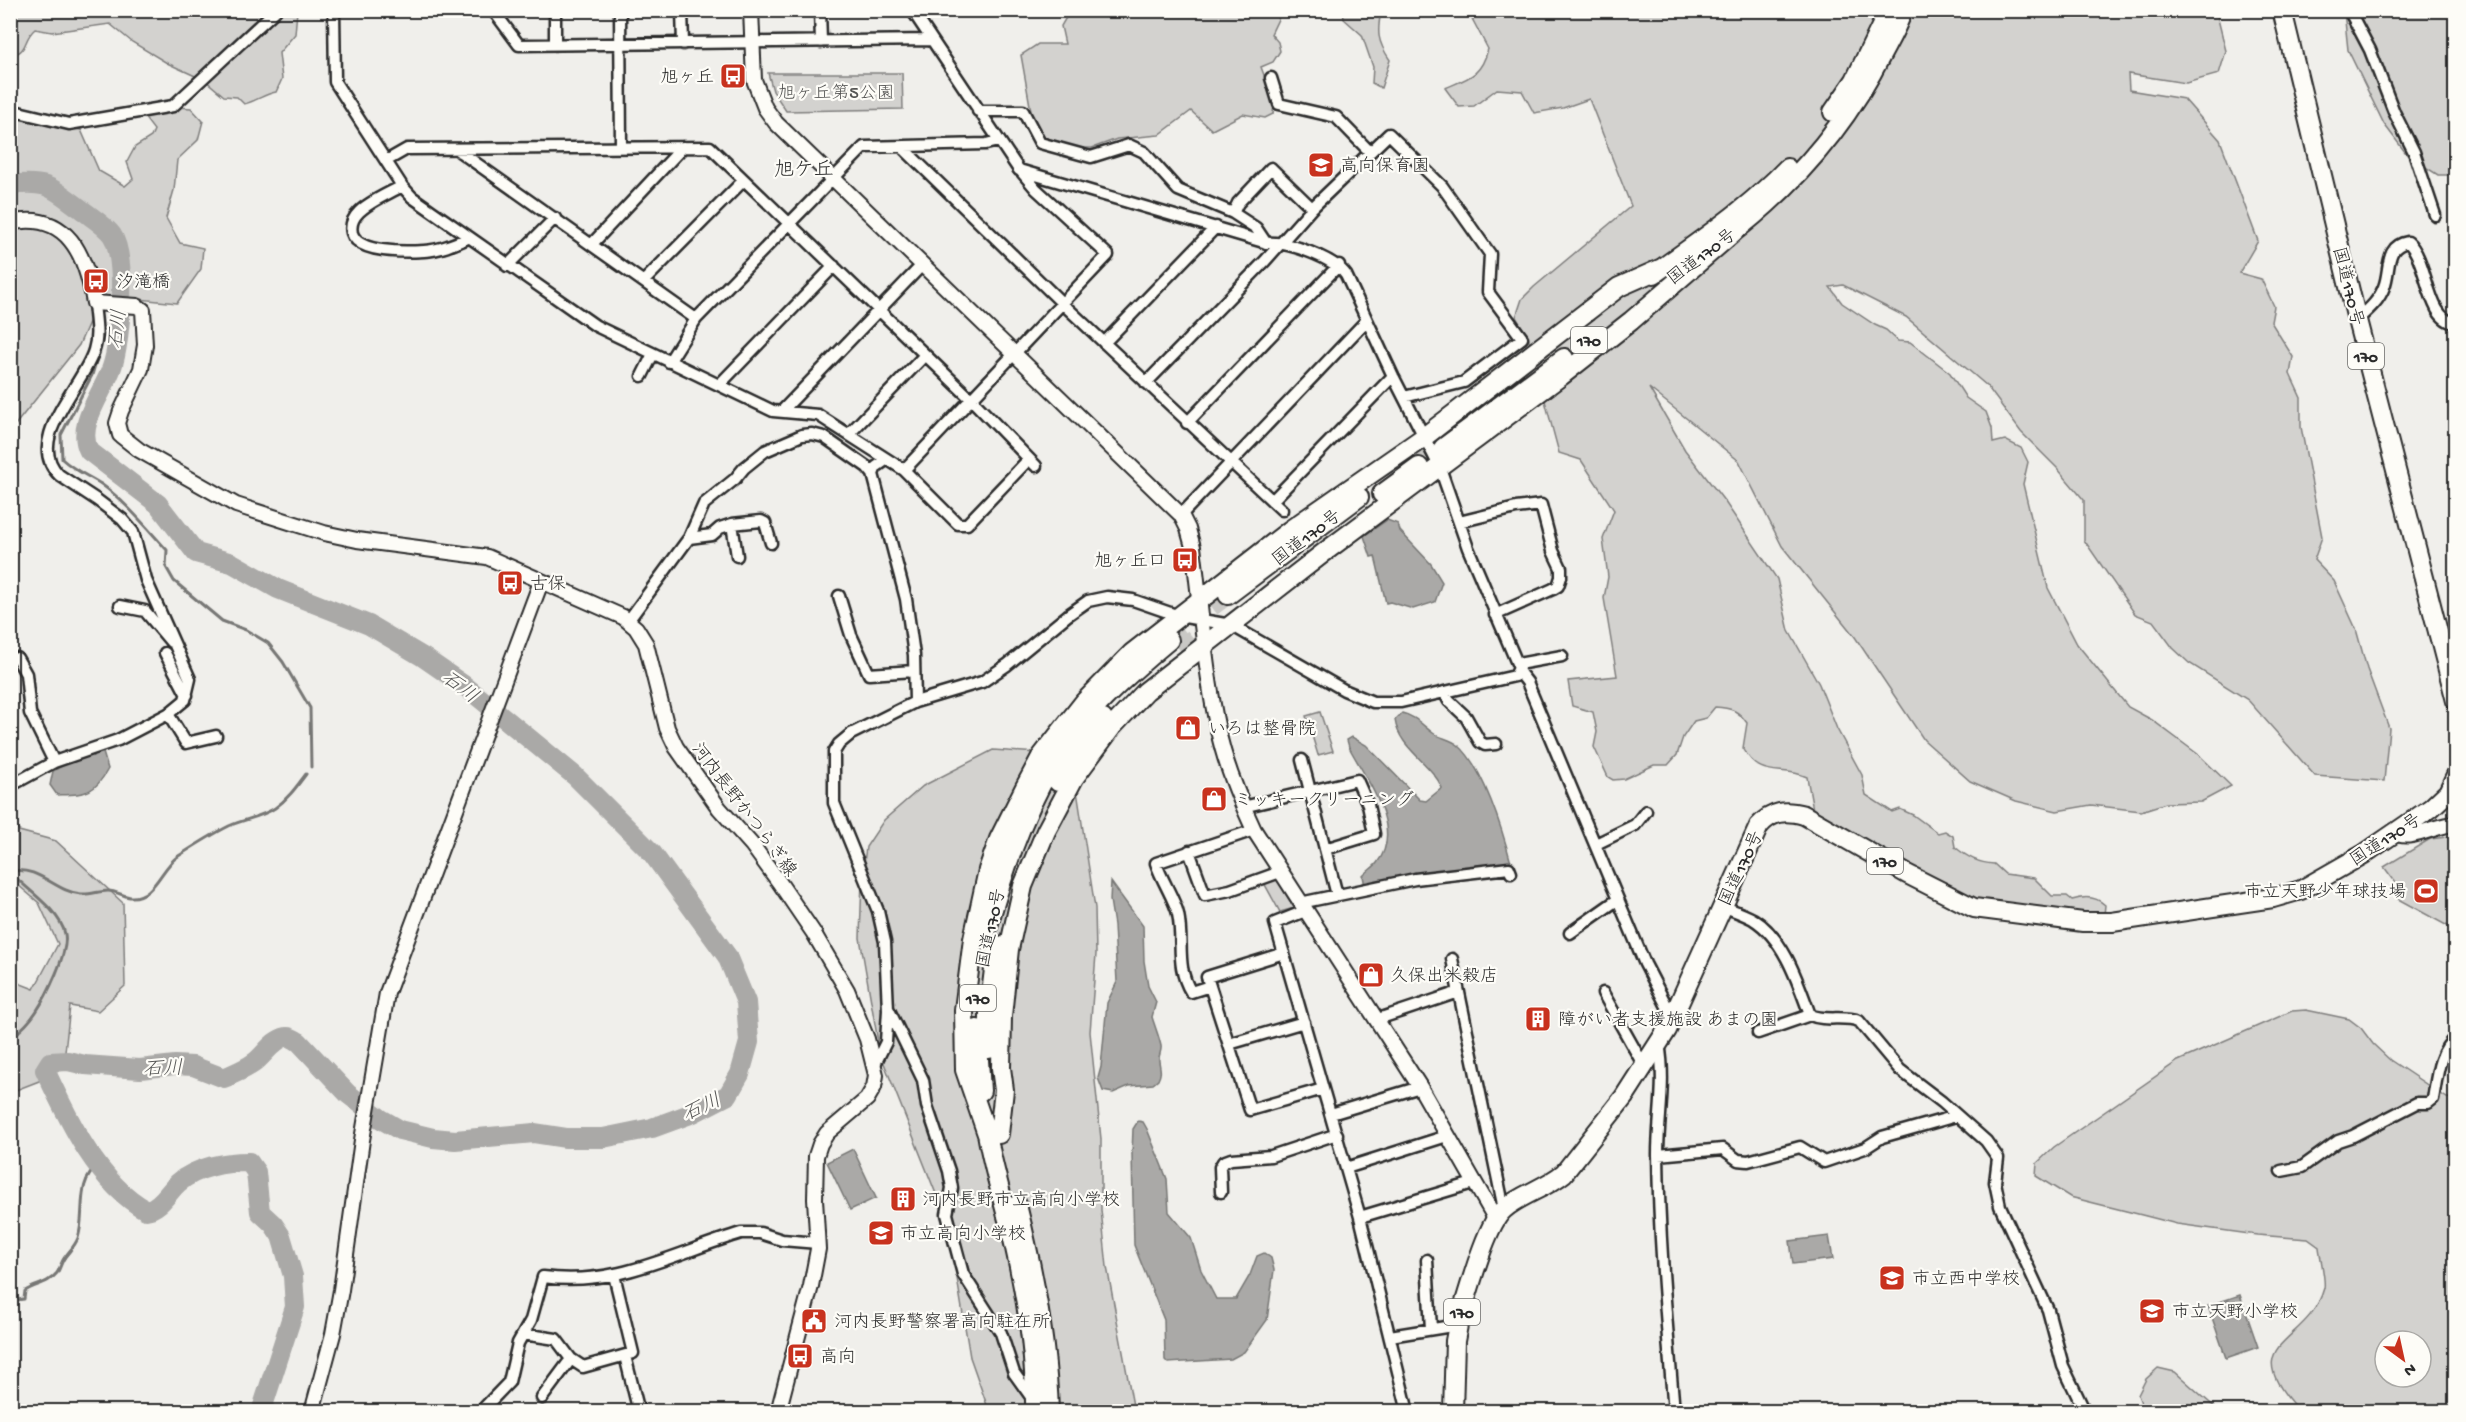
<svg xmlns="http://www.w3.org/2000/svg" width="2466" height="1422" font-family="'Gochi Hand','Klee One',sans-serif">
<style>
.green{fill:#d3d2cf;stroke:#7f7e7d;stroke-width:1.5;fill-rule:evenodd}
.water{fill:#aaa9a7;stroke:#777775;stroke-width:1.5}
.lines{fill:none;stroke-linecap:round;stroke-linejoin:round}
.stream{stroke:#777775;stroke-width:3}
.river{stroke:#aaa9a7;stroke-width:20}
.highway-tunnel{stroke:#c9c8c5;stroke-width:18;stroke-dasharray:18 9;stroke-linecap:butt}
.street-casing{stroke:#2b2b2b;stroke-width:15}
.secondary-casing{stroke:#2b2b2b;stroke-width:18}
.highway-casing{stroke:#2b2b2b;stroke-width:22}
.street{stroke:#fdfcf7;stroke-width:10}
.secondary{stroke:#fdfcf7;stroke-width:14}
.highway{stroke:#fdfcf7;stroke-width:18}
.labels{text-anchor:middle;stroke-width:4.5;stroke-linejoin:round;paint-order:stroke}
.shield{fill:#fdfcf7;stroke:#6a6a68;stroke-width:1.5}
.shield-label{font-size:16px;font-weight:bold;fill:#2b2b2b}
.poi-label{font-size:18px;fill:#2b2b2b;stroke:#fdfcf7;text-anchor:start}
.park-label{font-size:18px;fill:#555554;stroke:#fdfcf7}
.street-label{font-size:18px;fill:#2b2b2b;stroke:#fdfcf7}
.neighbourhood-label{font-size:20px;fill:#2b2b2b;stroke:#fdfcf7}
.water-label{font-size:20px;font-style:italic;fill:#575756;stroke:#fdfcf7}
</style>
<rect width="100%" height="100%" fill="#f0efeb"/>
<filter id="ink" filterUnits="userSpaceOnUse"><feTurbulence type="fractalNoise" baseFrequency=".0167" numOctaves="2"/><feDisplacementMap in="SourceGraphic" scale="12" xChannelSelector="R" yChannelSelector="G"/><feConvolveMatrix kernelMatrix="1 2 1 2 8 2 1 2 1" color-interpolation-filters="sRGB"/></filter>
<g filter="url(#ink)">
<!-- green -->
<path class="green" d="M11,11H297L295,34L279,53L282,79L276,92C264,94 257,101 244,104L237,97L224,96L206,81L167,63L132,42L110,24L52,32L35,29C22,40 30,50 11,56Z
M1065,11H1279V17L1271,34L1278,42L1280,51L1273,62L1261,67L1274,102L1273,114L1265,118L1243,114L1212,130L1191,111L1159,135L1117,139L1092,148H1070L1044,140L1032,117L1021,55L1038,44H1065L1061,26L1068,14Z
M1343,11H1381C1377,32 1377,41 1390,60L1381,88L1372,83L1373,67L1362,35L1344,19Z
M1468,11H2216L2226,51L2219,74L2186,83L2128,74L2129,90L2184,99L2220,140L2258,241L2239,273L2261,279L2274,306L2271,322L2293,357L2290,374L2301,398V427L2322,537L2314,560L2334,581L2356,629L2367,669L2389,728L2384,781L2315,776L2248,700L2189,663L2173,648L2153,621L2135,614L2084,540V500L2057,468L2021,432L1987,386L1906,317L1843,285L1830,287L1842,303L1875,325L1886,330L1898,341L1910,342L1950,373L1966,398L1986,412L1992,428L1993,443L2005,440L2021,448L2028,462L2023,484L2048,588L2077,644L2128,707L2152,720L2199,755L2231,786L2201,802L2166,803L2141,811L2091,805L2057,811L2016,801L1970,781L1924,740L1855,637L1782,546L1739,461L1649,388L1685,450L1725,502L1777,579L1789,631L1819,684L1837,729L1862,775L1866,795L1892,812L1900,809L1913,815L1938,833L1945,831L1953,836L1955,847C1967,857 1978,863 1994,864L2005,874L2034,878L2052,896H2067L2072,900C2084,896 2096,896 2105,905L2104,915L2099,916L1981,902L1923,877L1813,810L1807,777C1780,765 1761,781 1743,748L1747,723C1738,710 1731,708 1715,707L1706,718L1694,721L1683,737L1677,755L1668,765H1654L1624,779L1613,780L1608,777L1594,747L1597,732L1593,712L1572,706L1568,681L1617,676L1604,598L1608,577L1603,539L1614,510L1581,460L1559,453L1528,337L1516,317L1522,299L1534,287L1631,206L1589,99L1563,108L1534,113L1522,91L1497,89L1474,106L1459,107L1445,88C1469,78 1481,76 1488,49Z
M2344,11H2455V175H2438L2408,156L2384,124L2348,50Z
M768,73H902L903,109L786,111L773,91Z
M178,107L191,108L203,121L198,140L177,160L174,190L166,218L180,243L203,248L201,269L177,303L101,295L79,345L11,430V116L81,130L99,171L125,186L133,179L127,162L135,147L151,137L154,130L144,117L171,111Z
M1320,712L1333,751L1318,755L1306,716Z
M993,750L1053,754L1073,765L1095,908L1096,954L1090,1032L1101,1139V1210L1107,1267L1134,1411H989L970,1357L954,1260L942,1209L880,1053L860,938L862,879L866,847L884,820L923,786Z
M10,818L19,831L56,841L123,903L125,986L98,1011L70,1006L65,1052L39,1081L11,1092V980L34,989L58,944L39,903L11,879Z
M2455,836H2456L2455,930L2398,899L2396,883L2384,867L2430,839Z
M1275,876L1294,908L1280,912L1263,881Z
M2306,1010L2349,1019L2361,1028L2373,1044L2390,1060L2447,1098L2455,1099V1411H2299C2233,1339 2308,1347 2324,1288C2326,1280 2320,1257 2319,1247L2308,1239L2257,1235L2177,1224L2142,1215L2070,1197L2036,1176L2037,1163L2054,1147L2178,1061L2292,1011ZM2385,1341H2421V1377H2385Z
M2158,1368L2175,1372L2219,1411H2144L2138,1395L2146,1379Z"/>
<!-- water -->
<path class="water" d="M1387,520L1398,524L1400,531L1431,564L1442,582L1435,602L1413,609L1390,602L1386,603L1375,556L1371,557L1364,536Z
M1402,713C1415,716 1422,725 1433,733C1440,738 1451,739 1458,745C1483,766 1503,832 1511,863L1421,874L1365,886L1363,876C1367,871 1373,868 1377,863C1405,828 1365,778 1349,747L1347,740L1352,737L1366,745L1420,800L1426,801L1442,788C1432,763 1399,749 1395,720Z
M102,749L108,769C94,795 85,794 57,795L50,785L53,771L76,758Z
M1111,882L1143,926L1144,961L1148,986L1156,1002L1152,1017C1155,1027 1159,1036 1161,1046C1162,1051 1158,1056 1159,1061C1160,1069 1162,1072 1158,1080L1153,1084L1129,1086L1113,1093L1103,1091L1098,1078L1101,1067L1107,1003L1117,982L1114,925L1110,900Z
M1138,1121L1143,1122L1147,1129L1167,1179L1169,1212L1191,1238L1201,1270L1216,1299H1236L1250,1275L1257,1256L1264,1253L1271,1258L1274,1270L1267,1320L1244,1352L1231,1359L1168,1363L1165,1360L1164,1320L1134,1245L1132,1154L1133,1129Z
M853,1149L876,1198L850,1210L827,1162Z
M1829,1236L1833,1259L1793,1264L1790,1241Z
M2240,1295L2258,1347L2226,1358L2208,1306Z"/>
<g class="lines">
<!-- stream -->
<path class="stream" d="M119,316L103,338L92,375L61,435L62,459C75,471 87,475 101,484C126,502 146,527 167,550L166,567L174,581L222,621L246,630L268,643L283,662L310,708L311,767
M10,1039C20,1031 29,1023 36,1012C46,997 69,952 65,934C60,911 28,890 13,875L12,871C39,866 56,892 81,894C90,895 99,891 108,891C116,891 123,896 130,897C154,899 161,868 177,857C194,846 211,835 229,826C244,819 262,817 275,808C288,799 297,786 306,774
M10,1301L24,1299L25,1291C36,1284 48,1284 57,1273C60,1269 61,1262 65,1257C70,1250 75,1246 78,1238C86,1214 75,1182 98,1166"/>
<!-- river -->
<path class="river" d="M10,185C48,180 52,188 81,209C91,217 105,225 112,235C127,257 121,342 112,367C104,392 75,425 89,451L158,504L196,553L232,563L278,589L369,625L423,657L465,686L575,776L652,853L727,956L746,1002L749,1042L740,1074L728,1095L693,1113L652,1128L603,1138H566L534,1133L455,1140L433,1138L400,1130L381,1119L348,1094L299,1042C295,1040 291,1036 286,1037C274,1039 264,1055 255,1062C246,1069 235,1073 224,1078L193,1066L175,1065L140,1069L85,1065L68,1061L50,1062L45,1070C68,1119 97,1183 146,1210C160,1209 168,1192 178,1183C196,1167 225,1162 249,1162L256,1172L260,1212L273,1224L281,1236L293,1276L295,1307L261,1412"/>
<!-- highway-tunnel -->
<path class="highway-tunnel" d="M1413,456L1437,438
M1169,640L1228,595
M1179,649L1214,621"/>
<defs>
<path id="street" d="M334,10L335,82L402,186L412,197L596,326L773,411L818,415L904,470L958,524H967L1029,459
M493,10L519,45L930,40
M555,10V45
M620,10L621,148
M682,10L683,44
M820,10L821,42
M2349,10L2370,50L2394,112L2414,152L2435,215
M1271,78L1279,104L1336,117L1370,152
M10,110L69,124L173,106L276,10
M978,111H1023L1040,143L1091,157L1129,145L1144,152L1178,190L1233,213
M902,147L1063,304L1282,510
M456,149L696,319
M386,161L407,149L710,147L970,398L1036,466
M402,186C388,194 370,201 359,212C353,218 350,225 352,233C358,254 407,252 424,251C440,250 454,244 468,238
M1266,243L1256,228L1233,213L1238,203L1271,168L1312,208
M592,244L683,147
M507,266L555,218
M644,281L744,180
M2357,320C2368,310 2379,301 2384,287C2391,270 2384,246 2408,242C2429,261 2426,321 2456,323
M1104,343L1216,227
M669,362L696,319L864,147L986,144L998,141
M642,376L653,354
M1146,383L1265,261L1312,208L1389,134L1442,186L1490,254L1488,292L1522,338L1464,382L1404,397
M720,384L834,266
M782,411L923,264
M1187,423L1339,265
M849,434L924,356
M886,460L876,467L873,474L906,599L914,655L915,702
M904,470L1108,255L1036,189L1020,170
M1272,501L1393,376
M1181,515L1367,320
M1459,522L1516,508L1541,505L1553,551L1561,568V577L1558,586L1553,589L1495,615
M732,524L737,556
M689,538L712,535L720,528L732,524L761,521L765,523L771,543
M839,596L851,635L869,674L914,671
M120,606L145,611L171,642
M628,621L689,538L704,504L735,479L744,468L765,451L802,435L812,434L824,437L867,467L873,474
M165,653L187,695
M17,658L26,674L30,713L54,762
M1518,664L1562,656
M1519,672L1527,682L1645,964L1673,1018
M1444,692L1449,701L1466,717L1480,742L1485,745L1496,744
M168,714L186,743L216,736
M1302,760L1337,895
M10,786L54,762L118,740L168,714L185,700L190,679L146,580L133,532L122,519L97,500L59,475C23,440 84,385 94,350C99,335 95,318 94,303
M1243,807L1357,780L1368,805L1374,834L1325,849
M1596,844L1635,825L1646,811
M1189,851L1205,895L1230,890L1280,872
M1300,903L1415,879L1509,868L1511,873
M1722,906C1732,910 1744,914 1753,919C1784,938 1798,982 1810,1015C1825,1022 1844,1015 1859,1021L1900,1070L1942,1102L1986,1141L1998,1158L1995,1182L2000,1206L2048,1310L2063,1366L2085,1412
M1305,911L1275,923L1360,1217L1408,1412
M1570,933L1617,900
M1284,953L1207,977L1250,1110L1323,1089
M1452,959L1504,1209
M1210,986L1191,992C1175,966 1184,942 1178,914C1175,900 1161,879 1156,863L1254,830
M1603,993L1644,1066
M889,1010L923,1080L927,1106L949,1171L952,1188L947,1214L963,1274L1001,1333L1014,1373L1034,1401
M1375,1020L1459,992
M1758,1033L1810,1015
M1229,1044L1304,1022
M1659,1044C1666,1081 1658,1118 1658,1154C1659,1240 1667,1326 1674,1412
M874,1066L886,1042L888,1010L885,942L878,911L834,803V752L839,744L851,734L915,702L982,682L1007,665L1068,615L1088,601L1107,597L1133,600L1179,616L1231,625L1344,690L1373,702H1401L1515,676L1519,668L1468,548L1440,468L1393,376L1346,275C1334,258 1287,241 1267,243L1019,170L912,10
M1331,1114L1420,1087
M1658,1155L1723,1149L1738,1160L1748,1161L1800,1147L1824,1162L1865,1148L1882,1137L1956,1116
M1346,1168L1447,1136
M2281,1171L2302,1167L2338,1141L2353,1136L2417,1103H2428L2433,1099C2437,1077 2438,1052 2456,1037
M1221,1192L1220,1167L1223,1162L1231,1159L1271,1156L1337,1134
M1360,1217L1473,1183
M1427,1260L1431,1329
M523,1334L556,1339L571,1359
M1390,1336L1458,1325
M625,1356L639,1412
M542,1398L571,1359L583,1367L633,1353L614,1275
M480,1412L509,1382L518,1343L531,1320L543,1277C617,1287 672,1254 741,1233H760L782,1240L818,1243"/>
<path id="secondary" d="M751,10L754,80L765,108L776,123L1181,515L1188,529L1193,547C1201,608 1205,670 1218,730C1225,765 1239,798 1254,830L1420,1087L1495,1218
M10,223C68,210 86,256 94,303L137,306L143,310L145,345L141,369L121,411L117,423L120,435L139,450L236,505L324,533L357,540L487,557L623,617L636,628L646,644L667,728L676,747L719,808L752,845L779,882L813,932L847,990L867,1039L876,1075L874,1087L867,1099L827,1133L820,1144L816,1156L815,1199L818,1249L811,1286L778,1412
M2395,833C2411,842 2437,824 2456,824
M312,1412L333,1334L341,1290L362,1140L387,993L541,582"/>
<path id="highway" d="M2282,10L2357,320L2456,701
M1833,112L1855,80L1889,10
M1726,238C1792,188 1846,126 1883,52C1890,39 1898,25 1903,10
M1654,274C1699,241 1748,209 1787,168
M1443,448L1564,358
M1382,494L1419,467
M1228,595L1359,497
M1058,782L1077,753L1103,719
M986,933C1002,876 1021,818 1051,767C1078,718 1127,675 1169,640
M977,1029L981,1091
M989,1049V1010L997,945
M986,1127C992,1168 1006,1208 1015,1248C1027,1301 1036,1357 1035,1412
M999,1134L1004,1090L1001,1068L1002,1016L1009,949L1023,886L1046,831L1074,778L1112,727L1146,691L1326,551L1561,376L1631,321L1734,232
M988,1137L965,1070L964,1010L973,939L988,870L999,839L1025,787L1041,757L1062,730L1084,702L1132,653L1290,530L1424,437L1619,287L1662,268
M1017,1205C1034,1273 1047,1342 1049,1412
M1453,1412L1455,1341L1458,1325C1467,1298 1485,1225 1504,1209C1522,1194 1546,1188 1564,1173L1624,1097L1667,1030L1759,826C1772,811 1785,810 1804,815L1907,874L1974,908L2083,922H2112L2273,898L2301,890L2364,854L2431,808L2448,792L2456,775"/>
</defs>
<!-- street casing -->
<use href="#street" class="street-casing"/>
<!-- secondary casing -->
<use href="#secondary" class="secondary-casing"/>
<!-- highway casing -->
<use href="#highway" class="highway-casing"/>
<!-- street -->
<use href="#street" class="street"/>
<!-- secondary -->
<use href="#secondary" class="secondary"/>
<!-- highway -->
<use href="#highway" class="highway"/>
</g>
</g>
<!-- icons -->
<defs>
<symbol id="bus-square" viewBox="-11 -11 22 22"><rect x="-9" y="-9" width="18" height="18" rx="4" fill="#c8321e" stroke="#fdfcf7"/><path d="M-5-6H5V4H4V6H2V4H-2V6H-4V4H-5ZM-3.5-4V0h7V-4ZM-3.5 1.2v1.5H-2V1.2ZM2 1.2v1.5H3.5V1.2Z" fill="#fff"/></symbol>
<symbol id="school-square" viewBox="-11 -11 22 22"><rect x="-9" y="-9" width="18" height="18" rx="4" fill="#c8321e" stroke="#fdfcf7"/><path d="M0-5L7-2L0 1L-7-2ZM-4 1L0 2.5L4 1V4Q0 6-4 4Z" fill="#fff"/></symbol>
<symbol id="shop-square" viewBox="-11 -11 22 22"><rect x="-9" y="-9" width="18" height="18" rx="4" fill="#c8321e" stroke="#fdfcf7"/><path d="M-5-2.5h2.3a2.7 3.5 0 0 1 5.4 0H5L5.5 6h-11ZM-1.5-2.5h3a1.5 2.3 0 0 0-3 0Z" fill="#fff"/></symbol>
<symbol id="stadium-square" viewBox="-11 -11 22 22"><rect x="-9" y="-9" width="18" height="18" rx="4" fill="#c8321e" stroke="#fdfcf7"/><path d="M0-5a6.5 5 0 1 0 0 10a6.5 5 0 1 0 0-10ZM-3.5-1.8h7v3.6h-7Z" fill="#fff"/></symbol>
<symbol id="building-square" viewBox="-11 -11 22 22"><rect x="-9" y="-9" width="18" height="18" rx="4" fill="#c8321e" stroke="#fdfcf7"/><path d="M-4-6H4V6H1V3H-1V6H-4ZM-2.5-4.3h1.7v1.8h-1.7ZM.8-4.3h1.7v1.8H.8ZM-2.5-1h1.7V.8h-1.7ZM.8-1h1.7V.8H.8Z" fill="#fff"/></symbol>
<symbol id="civic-square" viewBox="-11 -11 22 22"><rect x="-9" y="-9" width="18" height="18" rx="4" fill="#c8321e" stroke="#fdfcf7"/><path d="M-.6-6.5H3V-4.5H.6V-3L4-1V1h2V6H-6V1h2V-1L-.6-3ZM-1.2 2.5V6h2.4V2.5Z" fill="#fff"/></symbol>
</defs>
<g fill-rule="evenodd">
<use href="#bus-square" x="718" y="61" width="30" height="30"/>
<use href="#school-square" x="1306" y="150" width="30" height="30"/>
<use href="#bus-square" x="81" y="266" width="30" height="30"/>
<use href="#bus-square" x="1170" y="545" width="30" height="30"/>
<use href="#bus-square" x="495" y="568" width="30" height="30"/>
<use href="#shop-square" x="1173" y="713" width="30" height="30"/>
<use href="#shop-square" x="1199" y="784" width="30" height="30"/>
<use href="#stadium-square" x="2411" y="876" width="30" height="30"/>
<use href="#shop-square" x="1356" y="960" width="30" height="30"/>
<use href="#building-square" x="1523" y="1004" width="30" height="30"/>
<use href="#building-square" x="888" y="1184" width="30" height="30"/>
<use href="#school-square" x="866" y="1218" width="30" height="30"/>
<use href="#school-square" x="1877" y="1263" width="30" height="30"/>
<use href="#school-square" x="2137" y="1296" width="30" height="30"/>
<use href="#civic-square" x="799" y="1306" width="30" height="30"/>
<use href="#bus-square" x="785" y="1341" width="30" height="30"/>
</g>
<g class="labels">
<!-- shield labels -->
<g class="shield">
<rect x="1571" y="327" width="36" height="26" rx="4.5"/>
<rect x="2348" y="343" width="36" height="26" rx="4.5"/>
<rect x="1867" y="848" width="36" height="26" rx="4.5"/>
<rect x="960" y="985" width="36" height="26" rx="4.5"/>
<rect x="1444" y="1299" width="36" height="26" rx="4.5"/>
</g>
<g class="shield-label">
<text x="1589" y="346">170</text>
<text x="2366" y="362">170</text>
<text x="1885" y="867">170</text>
<text x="978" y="1004">170</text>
<text x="1462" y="1318">170</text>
</g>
<!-- poi labels -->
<g class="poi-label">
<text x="714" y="82" text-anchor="end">旭ヶ丘</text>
<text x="1340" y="171">高向保育園</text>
<text x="116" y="287">汐滝橋</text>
<text x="1166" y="566" text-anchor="end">旭ヶ丘口</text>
<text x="530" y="589">古保</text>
<text x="1208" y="734">いろは整骨院</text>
<text x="1234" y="805">ミッキークリーニング</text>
<text x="2406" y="897" text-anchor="end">市立天野少年球技場</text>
<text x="1390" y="981">久保出米穀店</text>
<text x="1558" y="1025">障がい者支援施設 あまの園</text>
<text x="922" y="1205">河内長野市立高向小学校</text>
<text x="900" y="1239">市立高向小学校</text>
<text x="1912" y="1284">市立西中学校</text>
<text x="2172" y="1317">市立天野小学校</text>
<text x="834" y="1327">河内長野警察署高向駐在所</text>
<text x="820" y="1362">高向</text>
</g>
<!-- park labels -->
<g class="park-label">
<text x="836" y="98">旭ヶ丘第5公園</text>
</g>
<!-- street labels -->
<g class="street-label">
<text transform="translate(1701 256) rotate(-37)" y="6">国道170号</text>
<text transform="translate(2349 286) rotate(76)" y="6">国道170号</text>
<text transform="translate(1306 537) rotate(-37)" y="6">国道170号</text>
<text transform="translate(745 809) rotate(53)" y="6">河内長野かつらぎ線</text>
<text transform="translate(2385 839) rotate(-33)" y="6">国道170号</text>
<text transform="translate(1740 868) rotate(-65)" y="6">国道170号</text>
<text transform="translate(990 928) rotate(-78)" y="6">国道170号</text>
</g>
<!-- neighbourhood labels -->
<g class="neighbourhood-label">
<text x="804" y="175">旭ケ丘</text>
</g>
<!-- water labels -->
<g class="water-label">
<text transform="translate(116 329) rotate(-84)" y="7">石川</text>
<text transform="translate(461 686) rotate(37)" y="7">石川</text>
<text transform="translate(163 1067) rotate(-2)" y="7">石川</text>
<text transform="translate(701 1106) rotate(-25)" y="7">石川</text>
</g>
</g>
<!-- margin -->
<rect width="2466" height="1422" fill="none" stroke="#fdfcf7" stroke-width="36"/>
<rect x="18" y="18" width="2430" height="1386" fill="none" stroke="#2b2b2b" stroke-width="2" filter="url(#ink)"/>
<!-- north arrow -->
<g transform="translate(2403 1359) rotate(147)"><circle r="28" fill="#fdfcf7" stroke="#a9a8a5" stroke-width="1.5"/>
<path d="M0-4.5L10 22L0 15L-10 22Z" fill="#c8321e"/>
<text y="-9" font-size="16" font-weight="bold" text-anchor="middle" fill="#2b2b2b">N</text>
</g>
</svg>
